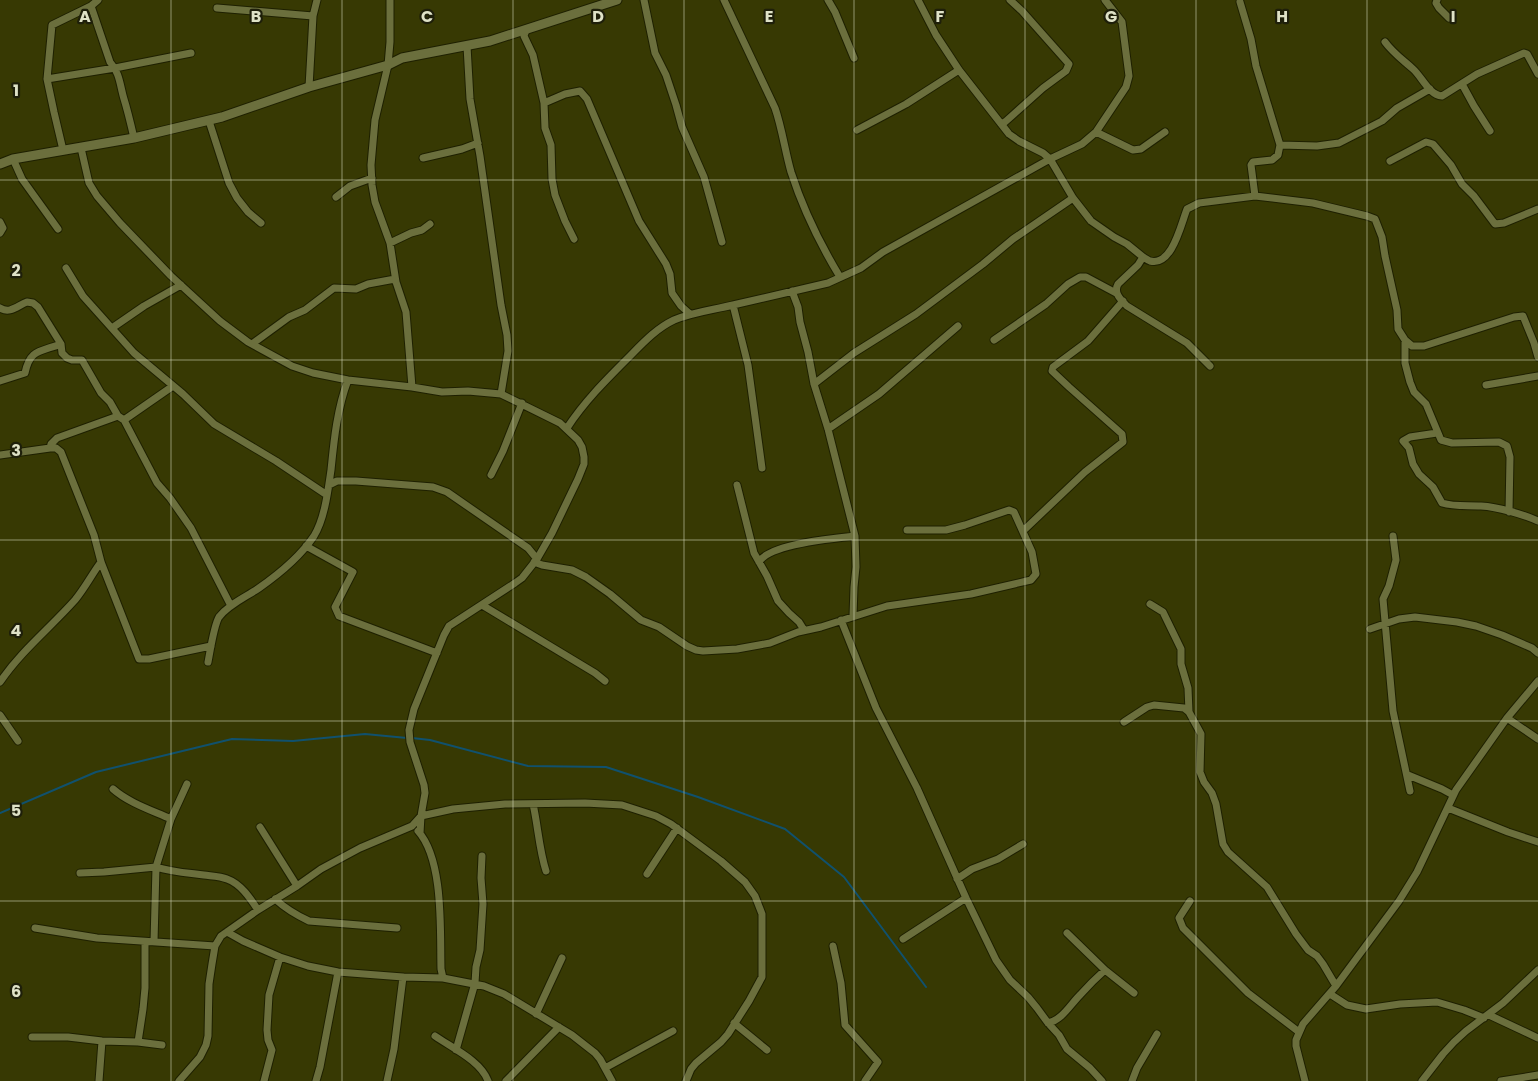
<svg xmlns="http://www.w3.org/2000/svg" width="1538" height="1081" font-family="Poppins,sans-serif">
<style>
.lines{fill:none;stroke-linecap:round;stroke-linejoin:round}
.stream{stroke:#10516e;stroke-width:2}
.minor-casing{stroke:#1e2000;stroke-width:9}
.tertiary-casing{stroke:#1e2000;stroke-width:11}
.minor{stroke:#6b6f3d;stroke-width:7}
.tertiary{stroke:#6b6f3d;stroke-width:9}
.grid{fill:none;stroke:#dfe2c7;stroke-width:1;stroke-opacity:0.55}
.grid-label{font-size:16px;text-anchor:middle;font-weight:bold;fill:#dfe2c7;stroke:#1e1f0a;stroke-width:4.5;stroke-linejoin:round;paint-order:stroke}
</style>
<rect width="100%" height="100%" fill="#373903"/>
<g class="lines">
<!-- stream -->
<path class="stream" d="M412,738L430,740L528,766L606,767L698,797L785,829L844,877L926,987
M0,813L96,772L232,739L293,741L365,734L407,738"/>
<defs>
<path id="minor" d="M390,0V42L388,65L375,120L371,165L372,185L375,202L390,243L396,282L406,312L412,387
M644,0L655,53L666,75L676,105L682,127L704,177L722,242
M724,0L775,108C782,128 785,151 791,172C803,209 820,244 840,277
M828,0L835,12L854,58
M918,0L936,35L959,70L1009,134L1019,141L1043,153L1050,159L1073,198L1091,221L1114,237L1127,244L1143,257L1138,265L1118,284C1113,293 1121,300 1127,306L1187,343L1210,366
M1437,0L1436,3L1439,8L1449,18
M1240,2L1251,39L1256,66L1280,145L1278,155L1272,160L1253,162L1251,165L1255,196
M91,6L110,62C120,73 120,86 124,99C128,112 131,125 134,138
M217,8L313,16
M526,30L524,36L533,55L544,103L545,128L551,145L552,179L555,195L565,221L574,239
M1385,42C1393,53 1403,60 1413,69C1422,77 1429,95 1442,96L1477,74L1524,53L1527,54L1538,74
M467,46L470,99L480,156L501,305L507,335L508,351L501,394
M47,79L115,68L191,53
M1462,84L1474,106L1490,131
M309,87L313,16L317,0
M544,103L565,94L580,91L587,99L639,221L666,264L670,274L672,293L681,306L690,314
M209,121L229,183L237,198L248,212L261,223
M1001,124L1005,122L1043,88L1066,71L1069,64L1022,11L1010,0
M857,130L906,104L959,70
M1096,132L1133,150L1141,149L1165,132
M1280,145L1317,146L1339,143L1382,121L1397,108L1430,89
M81,148L89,183L97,196L120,223L171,276L220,321L248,342L292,366L313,373L348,380L412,387L442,392L468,391L501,394L560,423L578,440L582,447L584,457V464L578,479L552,533L537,559L522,578L515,583L449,626L444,635L414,709L409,730L410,742L424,785L425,793L421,816L412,826L360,848L321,869L297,886L258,910L221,936L215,946L212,964L209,984L208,1036L206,1045L200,1057L179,1081
M63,150L54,112L47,79L52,25L91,6L98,0
M423,158L462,149L478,143
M13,159L22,179L58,229
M1390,161L1426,142L1433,144L1451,165L1462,184L1474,196L1495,224L1504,223L1538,209
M336,197L350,186L372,178
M0,222L3,228L0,233
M390,243L411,233L422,230L430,224
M1143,257C1145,258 1147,260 1150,261C1172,267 1181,224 1187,209L1199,203L1255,196L1313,203L1367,216L1375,219L1382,237L1385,256L1397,310L1398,329L1405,340L1412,346H1424L1514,317L1523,316L1534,343L1538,357
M66,268L83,296L134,353L183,394L214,424L276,461L327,495
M792,291L798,307L800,322L808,352L814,384L828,429L855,536L856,567L854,587L853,616
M733,305L828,283L861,268L883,252L1050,159L1082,144L1096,132L1126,87L1129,76L1122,22L1105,0
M0,308C10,314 17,306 27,302L33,303L38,307L61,344L62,353L67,358L72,360H82L101,393L110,402L118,416L124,420L157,483L170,498L191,528L231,606
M112,328L144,306L181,285
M994,340L1046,304L1068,284L1080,277H1086L1116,293
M1405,340V363L1410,382L1414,392L1426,404L1441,440L1452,443L1499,442L1507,446L1510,457L1509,512
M252,344L289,317L305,310L334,288L356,289L368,284L395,279
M0,381L25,373C30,349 40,352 61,344
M814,384L854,353L916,314L983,264L1013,239L1073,198
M1486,385L1538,376
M124,420L173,386
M567,428C584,402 605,381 627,359C641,345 655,329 674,320C693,312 713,310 733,305L748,365L762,468
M828,429L879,394L958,326
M1437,433L1410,437L1403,441L1409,448L1413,464L1419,474L1433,487L1442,503C1455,507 1467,505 1481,506C1498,507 1522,514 1538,521
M50,448L51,444L57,438L118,416
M0,455L50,448H56L61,452L94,535L101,562L139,659H149L211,646
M491,475L503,451L522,403
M329,485L337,481H356L433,487L447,492L528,548L537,559
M737,485L754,553L767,576L778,601L789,613L799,622L804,630
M1023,531L1085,472L1123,442L1122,434L1069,387L1052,371L1053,367L1088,341L1123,301
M1393,536L1396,560L1389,586L1383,599L1393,711L1410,791
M306,546L353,572L335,607L339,616L437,653
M534,562L542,565L572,570L586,577L610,594L641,620L659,627L687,646L696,650L703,651L737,649L770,643L798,632L821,627L887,606L971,594L1031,580L1036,574L1032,552L1014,512L1009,510L965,525L946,530H907
M759,562C769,544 835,538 855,536
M1150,604L1163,612L1181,649V664L1188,688L1189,712
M482,605L595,673L605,681
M841,620L876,708L917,788L966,898L996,960L1010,980L1028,997L1037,1008L1048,1023L1059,1035L1067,1049L1090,1068L1102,1081
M1370,629L1399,619L1415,617L1457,622L1476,626L1502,635L1532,648L1538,653
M208,662C210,652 214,625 219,617C229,604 246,597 259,588C279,574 300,557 314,536C325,518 328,490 331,470C334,440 337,409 348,380
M0,682C21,651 50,628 75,600C85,588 92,574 101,562
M0,715L18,741
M1507,718L1538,739
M1124,722L1147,707L1154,705L1184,708L1189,712L1201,734L1200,772L1204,782L1212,793L1216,804L1223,844L1228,852L1267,887L1296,934L1308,950L1317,956L1323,964L1336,986
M1408,775L1442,789L1453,795
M113,789C129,803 151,810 171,819
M533,804C538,826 539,849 546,871
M1448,808L1508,832L1538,842
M260,827L297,886
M418,831C444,860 440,931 441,969L443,978
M420,833L421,816L453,809L505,804L585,803L622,805L656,816L671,824L721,861L745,882L755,896L762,914V977L749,1001L728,1034L721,1042L696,1063L691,1069L686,1081
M80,873L104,872L156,867C171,872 188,873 204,875C211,876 220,876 227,879C241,884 250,898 258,910
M647,874L677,828
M957,879L972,869L998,859L1023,844
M275,899C286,909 296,915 309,921L397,928
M1190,901L1179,918L1183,928L1248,993L1299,1032
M35,928L97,938L215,946
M227,932L243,941L280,957L308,966L338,972L403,977L443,978L484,986L504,994L572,1035L595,1053L600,1059L612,1081
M1067,933L1105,970L1134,993
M903,939L966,898
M154,942L156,867L171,819L187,784
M833,946L841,983L845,1025L878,1062L865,1081
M1330,994L1347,1005L1366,1009L1400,1004L1437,1002L1464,1010L1484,1018
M536,1014L562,958
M1489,1015L1538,1038
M734,1023L767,1050
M1048,1023C1062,1020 1070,1005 1080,995C1088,986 1096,978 1105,970
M435,1036C452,1048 481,1061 488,1081
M32,1037H68L102,1041L138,1042L162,1045
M138,1042L143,1009L145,988V942
M456,1050L475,983L476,967L480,950L483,904L481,878L482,856
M605,1068L673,1031
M99,1081L102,1041
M264,1081L272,1050L268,1040L267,1030L269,995L280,957
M316,1081L320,1067L338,972
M387,1081L394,1049L403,977
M506,1081L559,1027
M1132,1081L1137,1068L1157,1034
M1305,1081L1296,1046V1040L1303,1024L1336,986L1399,901L1417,872L1456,790L1507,718L1538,681
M1422,1081L1443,1054L1454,1042L1466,1031L1503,1003L1538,970
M1501,1081L1538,1075"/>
<path id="tertiary" d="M0,164L13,159L134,138L222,117L309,87L388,65L402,58L490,41L617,0"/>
</defs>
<!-- minor casing -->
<use href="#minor" class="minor-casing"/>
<!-- tertiary casing -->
<use href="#tertiary" class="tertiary-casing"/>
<!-- minor -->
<use href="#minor" class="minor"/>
<!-- tertiary -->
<use href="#tertiary" class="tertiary"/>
</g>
<!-- grid -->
<path class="grid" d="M171,0V1081M342,0V1081M513,0V1081M684,0V1081M854,0V1081M1025,0V1081M1196,0V1081M1367,0V1081M0,180H1538M0,360H1538M0,540H1538M0,721H1538M0,901H1538"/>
<g class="grid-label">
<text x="85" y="22">A</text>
<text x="256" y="22">B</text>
<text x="427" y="22">C</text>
<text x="598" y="22">D</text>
<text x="769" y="22">E</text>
<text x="940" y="22">F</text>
<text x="1111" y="22">G</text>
<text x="1282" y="22">H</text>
<text x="1453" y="22">I</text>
<text x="16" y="96">1</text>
<text x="16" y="276">2</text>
<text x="16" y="456">3</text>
<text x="16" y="636">4</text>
<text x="16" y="816">5</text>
<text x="16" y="997">6</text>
</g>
</svg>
